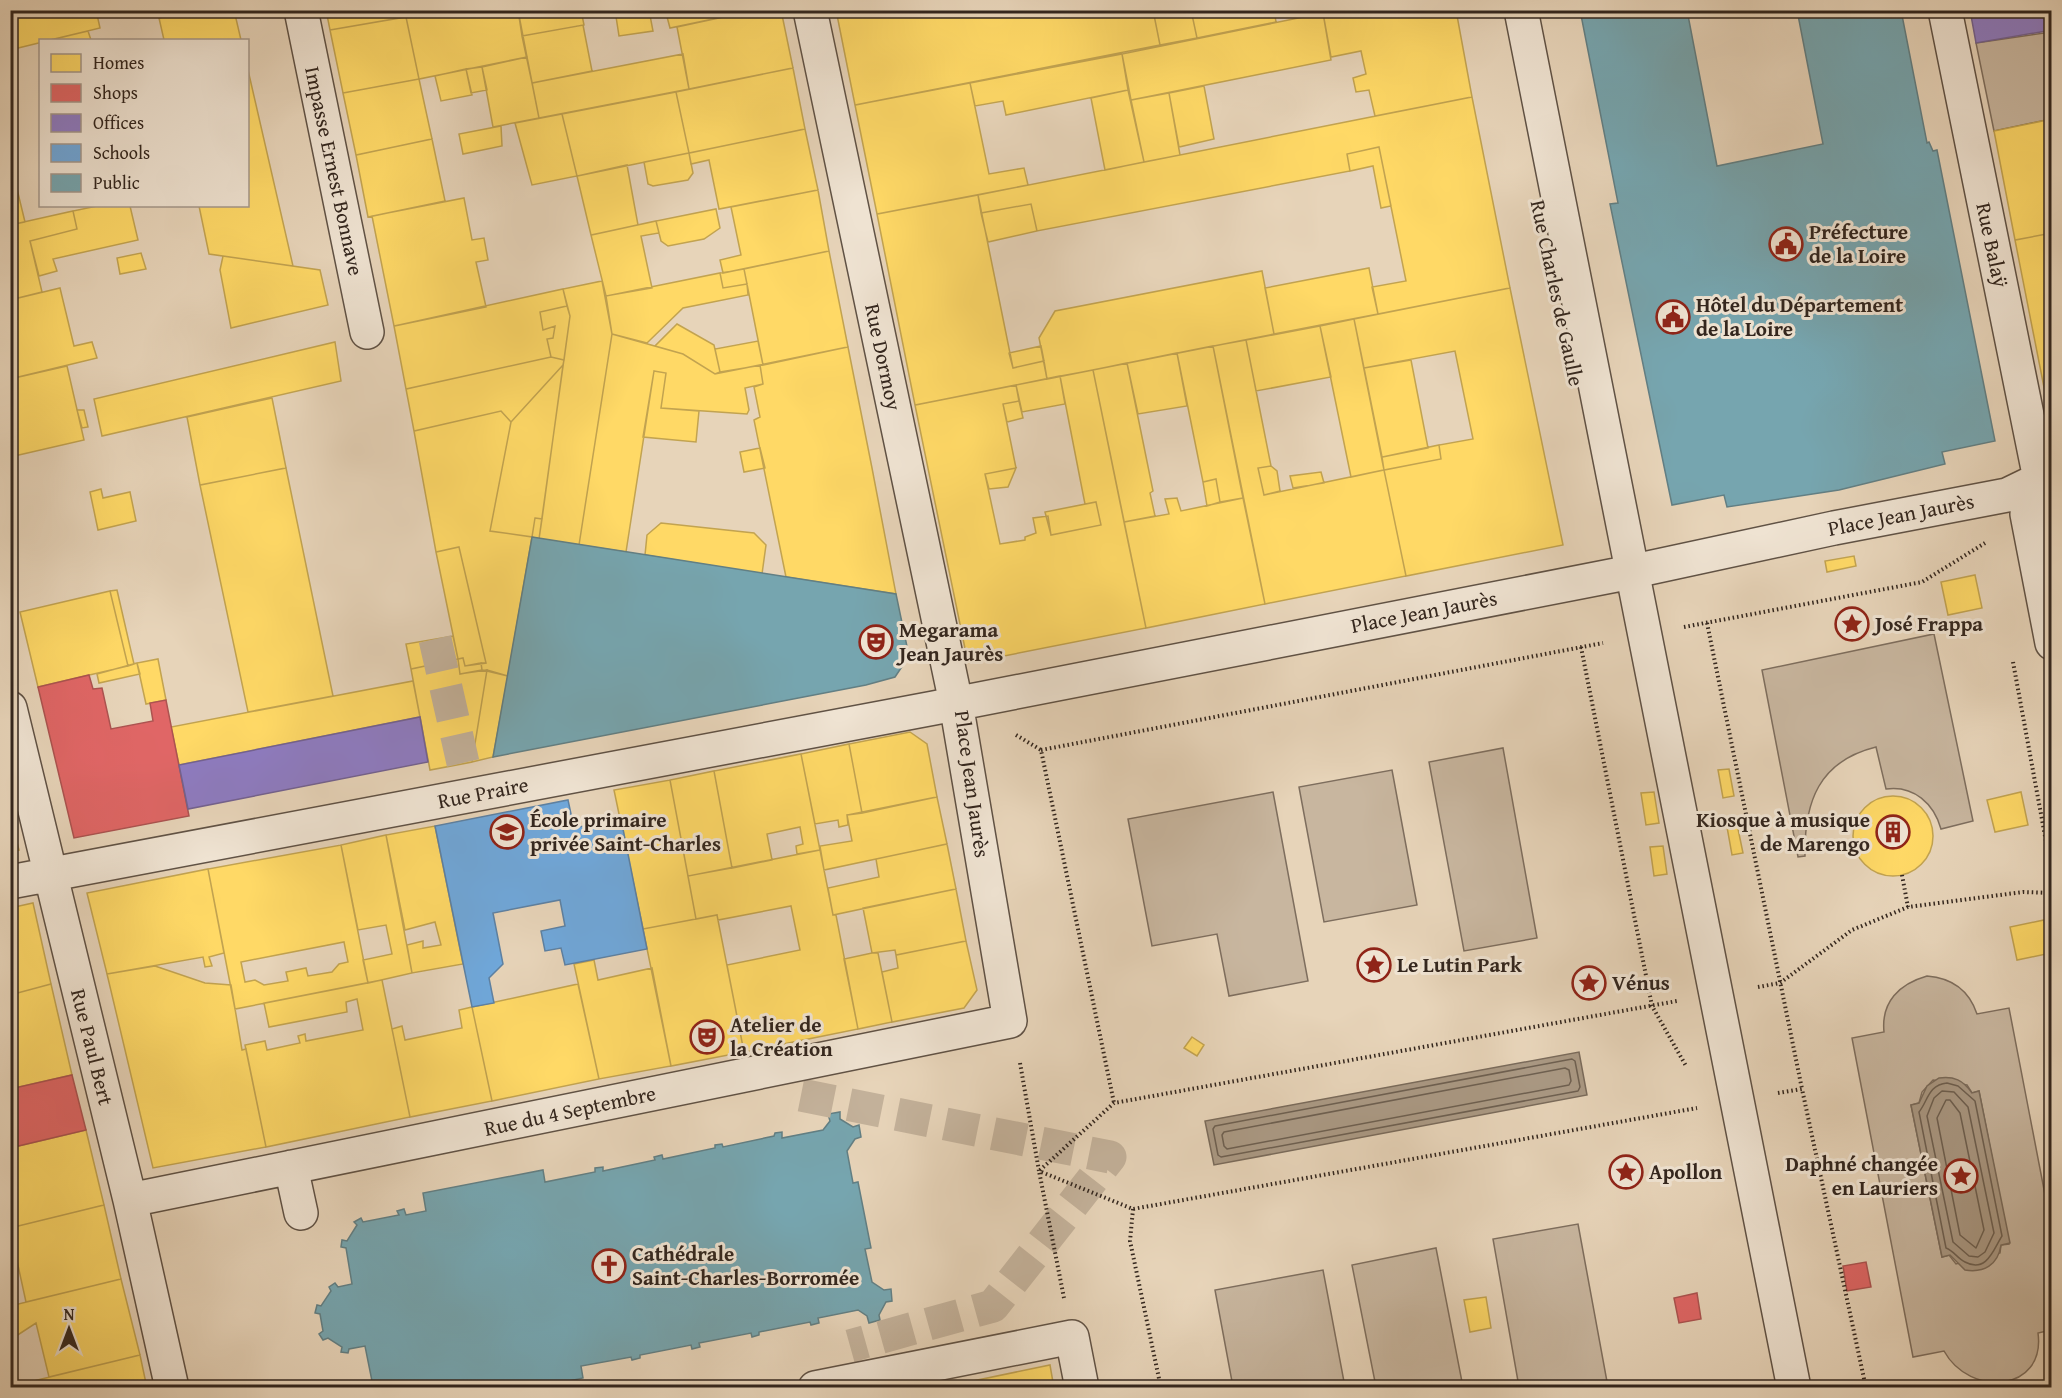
<svg xmlns="http://www.w3.org/2000/svg" width="2062" height="1398" font-family="'Gentium Book Plus',serif">
<style>
.green{fill:#c8b69f;stroke:#7e6e5e;stroke-width:1.5;fill-rule:evenodd}
.water{fill:#aa9984;stroke:#7a6b5b;stroke-width:1.5}
.homes{fill:#ffd966;stroke:#c2a350;stroke-width:1.5;fill-rule:evenodd}
.shops{fill:#e06666;stroke:#ac5350;stroke-width:1.5}
.offices{fill:#8e7cc3;stroke:#736292;stroke-width:1.5}
.schools{fill:#6fa8dc;stroke:#5d81a3;stroke-width:1.5}
.public{fill:#76a5af;stroke:#627f84;stroke-width:1.5}
.lines{fill:none;stroke-linecap:round;stroke-linejoin:round}
.shore{stroke:#6e6051;stroke-width:1.5}
.minor-tunnel{stroke:#c3b19a;stroke-width:33;stroke-dasharray:33 16;stroke-linecap:butt}
.minor-casing{stroke:#605245;stroke-width:36}
.path{stroke:#33261e;stroke-width:4;stroke-dasharray:1.5 3;stroke-linecap:butt}
.minor{stroke:#efe3d2;stroke-width:33}
.labels{text-anchor:middle;stroke-width:6;stroke-linejoin:round;paint-order:stroke}
.street-label{font-size:21px;fill:#33261e;stroke:#efe3d2}
.poi-label{font-size:21px;font-weight:bold;fill:#33261e;stroke:#efe3d2;text-anchor:start}
</style>
<rect width="100%" height="100%" fill="#e7d4b9"/>
<filter id="stains"><feTurbulence type="fractalNoise" baseFrequency=".00333" numOctaves="4"/><feColorMatrix values="0 0 0 0 .2 0 0 0 0 .09 0 0 0 0 .02 0 0 0 .5 -.17"/></filter>
<radialGradient id="worn" r=".72"><stop offset=".6" stop-color="#630" stop-opacity="0"/><stop offset="1" stop-color="#630" stop-opacity=".3"/></radialGradient>
<!-- green -->
<path class="green" d="M2051,32V119L1994,131L1976,43Z
M1934,634L1973,821L1941,829C1934,804 1914,785 1886,789L1876,747C1819,761 1804,802 1805,856L1798,857L1762,670Z
M1503,748L1537,938L1464,951L1429,762Z
M1392,770L1417,905L1324,922L1299,787Z
M1273,792L1308,981L1229,996L1217,934L1152,946L1128,819Z
M1927,976C1952,978 1969,990 1977,1014L2009,1008L2052,1231L2051,1330L2038,1333C2046,1392 1970,1398 1944,1351L1913,1357L1852,1038L1884,1032C1881,1002 1899,984 1927,976ZM1933,1080L1967,1085L1972,1093L1979,1091L2009,1244L2001,1245L2000,1253L1956,1264L1949,1255L1942,1257L1911,1105L1919,1103L1922,1092Z
M1578,1224L1608,1387H1519L1493,1239Z
M1436,1248L1463,1387H1376L1352,1265Z
M1323,1270L1345,1387H1233L1215,1290Z"/>
<!-- water -->
<path class="water" d="M1579,1052L1587,1095L1214,1165L1205,1121Z
M1939,1078C1954,1076 1963,1080 1972,1093L1979,1091L2010,1243L2001,1245C1998,1265 1984,1273 1965,1270L1950,1255L1942,1257L1911,1105L1919,1103L1927,1086Z"/>
<!-- homes -->
<path class="homes" d="M10,10H96L100,28L10,50Z
M158,10H193L159,18Z
M193,10H234L241,40H164L159,18Z
M326,10H427L428,13L330,30Z
M439,10H518L527,57L419,79L406,17Z
M518,10H581L584,25L522,36Z
M615,10H649L653,31L619,36Z
M677,10H756L670,28L666,13Z
M756,10H781L793,68L689,89L677,27Z
M836,10H1153L1160,45L855,105Z
M1153,10H1191L1197,38L1160,45Z
M1191,10H1274L1276,22L1197,38Z
M1337,10H1456L1472,97L1375,116L1369,90L1356,92L1353,78L1366,74L1361,51L1331,57L1323,13Z
M1323,13L1331,60L1131,100L1122,54Z
M406,17L419,79L343,93L330,30Z
M583,25L592,71L532,83L522,36Z
M88,31L91,40H50Z
M683,54L689,89L539,118L532,83Z
M1122,54L1128,90L1006,115L1003,101L975,106L970,83Z
M527,57L539,118L493,127L482,67Z
M482,67L487,90L471,93L466,69Z
M793,68L805,129L689,153L676,92Z
M466,69L472,95L441,101L435,76Z
M248,70L293,266L209,254L199,206H248Z
M419,79L432,139L356,155L343,93Z
M970,83L989,174L1024,168L1028,185L877,214L855,105Z
M1204,86L1214,139L1179,147L1169,93Z
M1128,90L1144,162L1105,170L1091,98Z
M676,92L689,153L577,176L562,114Z
M1169,93L1180,155L1144,162L1131,100Z
M1472,97L1510,288L1378,314L1372,287L1406,281L1379,147L1347,154L1350,171L1037,231L1031,204L981,213L978,195Z
M562,114L577,176L532,185L515,123Z
M2052,119V233L2015,240L1994,131Z
M501,126L502,146L463,154L459,134Z
M805,129L818,190L719,209L709,160L691,164L689,153Z
M432,139L445,201L368,217L356,155Z
M1379,147L1391,206L1381,208L1373,166L1350,171L1347,154Z
M689,153L693,173L688,180L653,186L648,184L644,162Z
M10,160L25,222L10,225Z
M627,165L638,225L591,235L577,176Z
M818,190L829,251L723,273L720,260L741,255L731,207Z
M978,195L1013,368L1044,361L1047,379L915,405L877,214Z
M464,198L472,240L484,238L488,260L476,262L486,307L394,326L372,216Z
M1031,204L1037,231L988,242L981,213Z
M97,206H130L138,240L53,259L57,271L39,276L30,241L77,229L73,211Z
M716,209L720,228L704,239L668,246L661,241L656,221Z
M73,211L77,229L30,241L42,292L10,300V225Z
M656,221L659,233L641,236L652,288L606,296L591,235Z
M2052,233V428L2015,240Z
M829,251L848,347L763,365L744,269Z
M141,253L146,269L120,274L117,258Z
M223,256L320,270L328,305L231,328L220,270Z
M1369,268L1378,314L1274,334L1265,288Z
M744,269L747,284L723,288L720,273Z
M1262,271L1274,334L1047,379L1039,338L1055,311Z
M720,273L723,288L747,284L748,295L683,308L647,343L612,334L606,296Z
M602,281L612,334L579,545L539,539L570,316L563,289Z
M60,288L74,346L92,342L97,358L10,379V300Z
M1510,288L1563,545L1406,576L1384,470L1441,459L1439,445L1473,439L1455,351L1364,368L1354,319Z
M563,289L567,306L540,312L543,330L555,326L553,338L547,339L551,357L406,389L394,326Z
M567,306L570,316L564,360L551,357L547,339L553,338L555,326L543,330L540,312Z
M1354,319L1384,470L1351,477L1320,326Z
M677,324L714,345L720,372L715,374L683,354L655,346Z
M1320,326L1331,377L1256,391L1246,340Z
M612,334L683,354L715,374L760,365L763,384L745,388L749,410L747,414L661,408L666,373L654,371L626,552L579,545Z
M1246,340L1271,466L1258,468L1264,495L1384,470L1406,576L1265,604L1213,346Z
M758,341L763,365L720,372L715,349Z
M335,342L341,381L102,436L94,399Z
M1041,346L1044,361L1013,368L1009,353Z
M1213,346L1243,498L1220,502L1216,479L1203,482L1177,353Z
M848,347L872,468L896,594L786,577L754,420L760,417L754,387L763,384L760,365Z
M1177,353L1187,406L1138,414L1127,363Z
M551,357L564,360L563,365L511,422L501,411L414,431L406,389Z
M1411,360L1428,448L1382,457L1364,368Z
M1127,363L1153,491L1150,493L1155,516L1124,522L1093,370Z
M563,365L542,519L535,518L532,537L490,531L511,422Z
M67,366L84,440L10,457V379Z
M1093,370L1146,628L968,663L915,405L1016,385L1019,401L1003,404L1016,468L985,474L1000,544L1025,540V537L1036,533L1033,518L1048,516L1051,535L1101,525L1096,502L1085,504L1084,499L1060,376Z
M654,371L666,373L661,408L699,411L696,442L643,437Z
M1060,376L1065,404L1022,412L1016,385Z
M272,398L286,468L200,485L187,417Z
M1019,401L1023,418L1007,422L1003,404Z
M77,410H84L88,427L82,428Z
M501,411L511,422L490,531L532,537L508,676L482,670L481,663H486L459,547L436,552L414,431Z
M1439,445L1441,459L1384,470L1382,457Z
M760,448L765,468L744,472L740,452Z
M1271,466L1277,471L1280,491L1264,495L1258,468Z
M286,468L333,696L248,712L200,485Z
M1016,468L1008,487L989,489L985,474Z
M1321,472L1324,483L1293,488L1290,476Z
M1216,479L1220,502L1207,506L1203,482Z
M101,489L103,498L130,492L136,521L98,530L90,492Z
M1177,498L1181,511L1243,498L1265,604L1146,628L1124,522L1169,514L1165,499Z
M1096,502L1101,525L1051,535L1045,512Z
M535,518L542,519L539,539L532,537Z
M661,523L754,533L766,545L762,574L645,555L647,535Z
M459,547L486,663L465,666L463,658L458,659L436,552Z
M1854,556L1856,566L1827,572L1825,561Z
M1975,575L1982,608L1948,615L1941,582Z
M117,590L134,664L128,666L110,591Z
M110,591L128,666L38,687L20,612Z
M453,636L458,659L411,669L406,644Z
M463,658L465,666L481,663L482,670L460,674L458,659Z
M158,659L166,700L146,704L137,663Z
M458,659L460,674L487,670L472,762L430,770L411,669Z
M137,663L140,674L99,683L97,674Z
M487,670L508,676L493,757L472,762Z
M413,681L420,717L179,765L171,727Z
M910,732L927,744L937,797L862,813L849,744Z
M849,744L862,813L847,815L848,825L839,827L838,820L815,824L801,754Z
M801,754L820,850L797,854L796,846L803,844L800,827L767,834L772,860L732,868L714,771Z
M1729,769L1734,796L1723,798L1718,770Z
M714,771L732,868L688,876L670,780Z
M670,780L696,919L643,929L614,790Z
M1654,792L1659,823L1646,825L1641,793Z
M2021,792L2028,825L1995,832L1987,800Z
M1853 836a40 40 0 1 1 80 0a40 40 0 1 1-80 0Z
M937,797L947,844L824,870L820,846L852,841L847,815Z
M10,815L19,850L10,851Z
M1737,824L1743,853L1732,855L1727,827Z
M435,826L463,964L412,973L407,945L423,941V948L441,945L435,922L405,930L386,835Z
M386,835L412,973L368,983L363,960L392,954L386,925L358,930L341,845Z
M947,844L956,889L833,915L828,888L879,877L876,859Z
M341,845L368,983L235,1009L208,869ZM344,942L348,962L339,964L332,972L308,976L306,968L286,972L288,981L264,985L255,980L245,982L241,962Z
M1663,846L1667,874L1654,876L1650,847Z
M820,850L833,915H836L858,1029L744,1052L727,965L800,950L791,906L718,920L717,915L696,919L688,876Z
M208,869L224,953L209,957L212,966L205,967L203,957L107,974L87,893Z
M956,889L966,941L896,955L895,950L872,953L863,908Z
M33,903L51,984L10,995V908Z
M717,915L744,1052L671,1066L643,929Z
M2044,920L2051,953L2017,960L2010,927Z
M966,941L977,990L964,1008L892,1022L882,972L898,968L896,955Z
M872,953H878L892,1022L858,1029L844,959Z
M594,960L598,980L652,968L671,1066L599,1079L574,964Z
M155,966L205,983L231,985L242,1050L246,1049L266,1147L153,1168L107,974Z
M382,980L410,1117L266,1147L245,1045L265,1041L267,1050L300,1043L298,1036L305,1034L306,1041L363,1030L357,999L346,1002L347,1012L269,1027L264,1003Z
M51,984L72,1075L10,1089V995Z
M578,984L599,1079L492,1101L472,1007Z
M472,1007L492,1101L410,1117L392,1029L402,1026L405,1040L462,1028L459,1010Z
M1192,1037L1204,1045L1197,1056L1184,1048Z
M86,1130L104,1205L10,1228V1148Z
M104,1205L121,1279L26,1302L14,1247H10V1228Z
M121,1279L140,1355L49,1377L36,1323L10,1340V1306Z
M1486,1297L1491,1328L1470,1332L1464,1300Z
M10,1352L19,1384L10,1386Z
M140,1355L147,1388H26L25,1383Z
M1050,1365L1054,1388H939Z"/>
<!-- shops -->
<path class="shops" d="M89,675L93,689L102,688L111,729L153,721L150,703L166,700L189,816L74,838L38,687Z
M72,1075L86,1130L10,1148V1089Z
M1866,1262L1871,1287L1847,1291L1843,1266Z
M1697,1293L1701,1319L1679,1323L1674,1298Z"/>
<!-- offices -->
<path class="offices" d="M1970,10H2052V30L1976,43Z
M420,717L428,762L188,809L179,765Z"/>
<!-- schools -->
<path class="schools" d="M568,800L574,828L621,819L647,949L565,965L561,948L545,951L541,931L565,926L560,900L493,913L503,964L489,978L494,1003L472,1007L435,826Z"/>
<!-- public -->
<path class="public" d="M1580,10H1687L1717,166L1823,144L1797,10H1901L1927,143L1929,142L1933,151L1937,150L1995,441L1942,452L1945,464L1839,490L1727,507L1724,495L1672,505L1610,204L1618,203Z
M532,537L896,594L909,656L895,677L866,685L493,757Z
M840,1112V1119L853,1127L859,1125L861,1137L855,1139L847,1151L853,1183L858,1182L871,1248L865,1249L872,1282L884,1290L891,1289L892,1301L886,1302L879,1315L880,1320L869,1323L867,1316L858,1310L818,1318L819,1323L811,1325L810,1322L759,1332V1335L752,1337L751,1333L699,1343L700,1347L692,1349L691,1345L640,1355V1358L632,1360L631,1357L581,1366L583,1378L537,1388H460L459,1384L444,1388H370L367,1384L372,1381L365,1346L349,1349L348,1353L341,1352L342,1347L328,1338L323,1340L319,1334L323,1331L320,1314L315,1313L317,1305L321,1306L331,1291L329,1287L335,1283L338,1287L352,1284L346,1248L341,1247L342,1240L347,1241L357,1225L354,1222L361,1218L363,1222L399,1215L397,1211L404,1209L406,1215L426,1211L423,1193L543,1170L545,1182L595,1172V1168L603,1167V1171L655,1160L654,1157L662,1155L663,1159L715,1148V1145L722,1144L723,1147L774,1136L775,1133L782,1132V1138L823,1130L830,1121L828,1114Z"/>
<g class="lines">
<!-- shore -->
<path class="shore" d="M1572,1059L1575,1061L1580,1087L1578,1091L1221,1157L1218,1155L1213,1129L1215,1126Z
M1565,1068L1569,1070L1571,1081L1569,1085L1227,1149L1224,1146L1222,1135L1224,1132Z
M1947,1083L1958,1086L1975,1101L2002,1236C1994,1248 1987,1274 1965,1262C1957,1258 1954,1251 1946,1248L1919,1112C1928,1101 1928,1085 1947,1083Z
M1942,1091L1954,1092L1968,1107L1994,1233L1985,1252L1978,1257L1969,1256L1953,1242L1927,1116L1934,1098Z
M1946,1100H1950L1960,1113L1984,1230L1976,1248L1960,1235L1937,1118Z"/>
<!-- minor-tunnel -->
<path class="minor-tunnel" d="M435,639L463,763
M801,1095L1110,1157L993,1306L850,1346"/>
<defs>
<path id="minor" d="M301,10L367,332
M1521,10L1794,1388
M1945,10L2040,479
M2040,479L2027,514L2052,643
M10,708L130,1200L172,1388
M10,882L934,708L1616,575L1834,528L2007,495L2040,479L2052,476
M291,1167L301,1213
M130,1200L1010,1021L956,703L810,10
M815,1388L1072,1337L1082,1388"/>
</defs>
<!-- minor casing -->
<use href="#minor" class="minor-casing"/>
<!-- path -->
<path class="path" d="M1707,623L1802,1089
M1684,627L1922,582L1985,543
M1581,647L1652,1006L1686,1066
M2013,662L2052,874
M1016,735L1041,750L1114,1103
M1041,750L1603,643
M1902,875L1908,907
M1758,987L1780,983L1852,930L1908,907L2023,892L2052,893
M1020,1063L1039,1171L1133,1209L1697,1108
M1778,1093L1802,1089L1866,1388
M1133,1209L1130,1241L1161,1388
M1064,1298L1039,1171L1114,1103L1677,1001"/>
<!-- minor -->
<use href="#minor" class="minor"/>
</g>
<!-- icons -->
<defs>
<symbol id="civic-ring" viewBox="-11 -11 22 22"><circle r="9.5" fill="#efe3d2" stroke="#8f2418" stroke-width="1.5"/><path d="M-.6-6.5H3V-4.5H.6V-3L4-1V1h2V6H-6V1h2V-1L-.6-3ZM-1.2 2.5V6h2.4V2.5Z" fill="#8f2418"/></symbol>
<symbol id="sight-ring" viewBox="-11 -11 22 22"><circle r="9.5" fill="#efe3d2" stroke="#8f2418" stroke-width="1.5"/><path d="M0-6L1.8-2.2L6-1.7L2.9 1.2L3.7 5.4L0 3.3L-3.7 5.4L-2.9 1.2L-6-1.7L-1.8-2.2Z" fill="#8f2418"/></symbol>
<symbol id="theatre-ring" viewBox="-11 -11 22 22"><circle r="9.5" fill="#efe3d2" stroke="#8f2418" stroke-width="1.5"/><path d="M-5-5.5Q0-4 5-5.5V0Q5 5 0 6Q-5 5-5 0ZM-3.3-2.5H-1v1.5H-3.3ZM1-2.5H3.3v1.5H1ZM-2.8 1Q0 5.5 2.8 1Z" fill="#8f2418"/></symbol>
<symbol id="school-ring" viewBox="-11 -11 22 22"><circle r="9.5" fill="#efe3d2" stroke="#8f2418" stroke-width="1.5"/><path d="M0-5L7-2L0 1L-7-2ZM-4 1L0 2.5L4 1V4Q0 6-4 4Z" fill="#8f2418"/></symbol>
<symbol id="building-ring" viewBox="-11 -11 22 22"><circle r="9.5" fill="#efe3d2" stroke="#8f2418" stroke-width="1.5"/><path d="M-4-6H4V6H1V3H-1V6H-4ZM-2.5-4.3h1.7v1.8h-1.7ZM.8-4.3h1.7v1.8H.8ZM-2.5-1h1.7V.8h-1.7ZM.8-1h1.7V.8H.8Z" fill="#8f2418"/></symbol>
<symbol id="church-ring" viewBox="-11 -11 22 22"><circle r="9.5" fill="#efe3d2" stroke="#8f2418" stroke-width="1.5"/><path d="M-1.2-6h2.4v3.5h3.3v2.4h-3.3V6h-2.4V-.1h-3.3v-2.4h3.3Z" fill="#8f2418"/></symbol>
</defs>
<g fill-rule="evenodd">
<use href="#civic-ring" x="1767" y="225" width="38" height="38"/>
<use href="#civic-ring" x="1654" y="298" width="38" height="38"/>
<use href="#sight-ring" x="1833" y="605" width="38" height="38"/>
<use href="#theatre-ring" x="857" y="623" width="38" height="38"/>
<use href="#school-ring" x="488" y="813" width="38" height="38"/>
<use href="#building-ring" x="1874" y="813" width="38" height="38"/>
<use href="#sight-ring" x="1355" y="946" width="38" height="38"/>
<use href="#sight-ring" x="1570" y="964" width="38" height="38"/>
<use href="#theatre-ring" x="688" y="1018" width="38" height="38"/>
<use href="#sight-ring" x="1607" y="1153" width="38" height="38"/>
<use href="#sight-ring" x="1942" y="1157" width="38" height="38"/>
<use href="#church-ring" x="590" y="1247" width="38" height="38"/>
</g>
<g class="labels">
<!-- street labels -->
<g class="street-label">
<text transform="translate(334 171) rotate(78)" y="7">Impasse Ernest Bonnave</text>
<text transform="translate(1992 245) rotate(78)" y="7">Rue Balaÿ</text>
<text transform="translate(1557 293) rotate(78)" y="7">Rue Charles de Gaulle</text>
<text transform="translate(883 357) rotate(78)" y="7">Rue Dormoy</text>
<text transform="translate(1901 515) rotate(-11)" y="7">Place Jean Jaurès</text>
<text transform="translate(1424 612) rotate(-11)" y="7">Place Jean Jaurès</text>
<text transform="translate(972 784) rotate(82)" y="7">Place Jean Jaurès</text>
<text transform="translate(483 793) rotate(-11)" y="7">Rue Praire</text>
<text transform="translate(92 1047) rotate(76)" y="7">Rue Paul Bert</text>
<text transform="translate(570 1111) rotate(-12)" y="7">Rue du 4 Septembre</text>
</g>
<!-- poi labels -->
<g class="poi-label">
<text x="1809" y="239">Préfecture<tspan x="1809" dy="24">de la Loire</tspan></text>
<text x="1696" y="312">Hôtel du Département<tspan x="1696" dy="24">de la Loire</tspan></text>
<text x="1875" y="631">José Frappa</text>
<text x="899" y="637">Megarama<tspan x="899" dy="24">Jean Jaurès</tspan></text>
<text x="530" y="827">École primaire<tspan x="530" dy="24">privée Saint-Charles</tspan></text>
<text x="1870" y="827" text-anchor="end">Kiosque à musique<tspan x="1870" dy="24">de Marengo</tspan></text>
<text x="1397" y="972">Le Lutin Park</text>
<text x="1612" y="990">Vénus</text>
<text x="730" y="1032">Atelier de<tspan x="730" dy="24">la Création</tspan></text>
<text x="1938" y="1171" text-anchor="end">Daphné changée<tspan x="1938" dy="24">en Lauriers</tspan></text>
<text x="1649" y="1179">Apollon</text>
<text x="632" y="1261">Cathédrale<tspan x="632" dy="24">Saint-Charles-Borromée</tspan></text>
</g>
</g>
<!-- margin -->
<rect width="2062" height="1398" fill="none" stroke="#e7d4b9" stroke-width="36"/>
<rect x="12" y="12" width="2038" height="1374" fill="none" stroke="#33261e" stroke-width="3"/>
<rect x="18" y="18" width="2026" height="1362" fill="none" stroke="#33261e" stroke-width="1.5"/>
<!-- legend -->
<rect x="39" y="39" width="210" height="168" fill="#efe3d2" stroke="#a4978a" stroke-width="1.5"/>
<rect x="51" y="54" width="30" height="18" fill="#ffd966" stroke="#a4978a" stroke-width="1.5"/>
<text x="93" y="69" font-size="18" fill="#33261e">Homes</text>
<rect x="51" y="84" width="30" height="18" fill="#e06666" stroke="#a4978a" stroke-width="1.5"/>
<text x="93" y="99" font-size="18" fill="#33261e">Shops</text>
<rect x="51" y="114" width="30" height="18" fill="#8e7cc3" stroke="#a4978a" stroke-width="1.5"/>
<text x="93" y="129" font-size="18" fill="#33261e">Offices</text>
<rect x="51" y="144" width="30" height="18" fill="#6fa8dc" stroke="#a4978a" stroke-width="1.5"/>
<text x="93" y="159" font-size="18" fill="#33261e">Schools</text>
<rect x="51" y="174" width="30" height="18" fill="#76a5af" stroke="#a4978a" stroke-width="1.5"/>
<text x="93" y="189" font-size="18" fill="#33261e">Public</text>
<!-- north arrow -->
<g transform="translate(69 1329)" stroke="#efe3d2" stroke-width="4.5" paint-order="stroke">
<path d="M0-4.5L10 22L0 15L-10 22Z" fill="#33261e"/>
<text y="-9" font-size="16" font-weight="bold" text-anchor="middle" fill="#33261e">N</text>
</g>
<rect width="100%" height="100%" filter="url(#stains)"/>
<rect width="100%" height="100%" fill="url(#worn)"/>
</svg>
